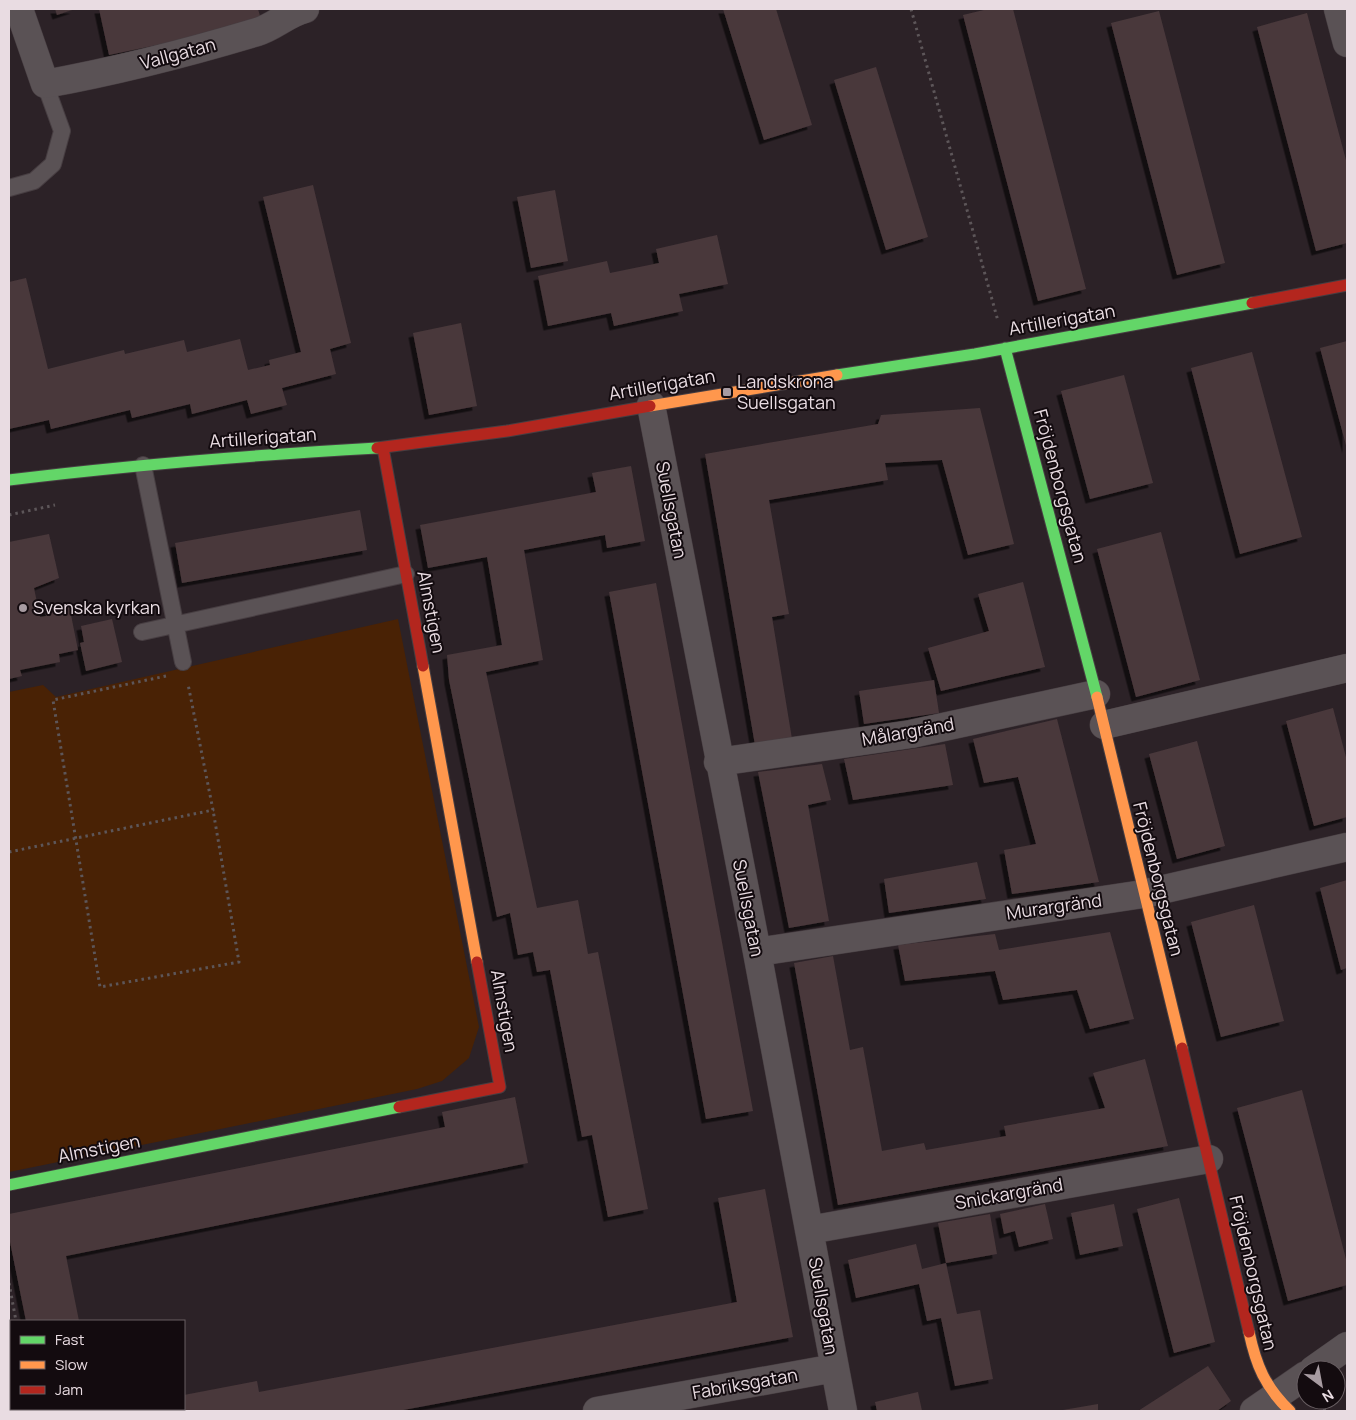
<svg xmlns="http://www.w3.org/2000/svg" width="1356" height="1420" font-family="Manrope,sans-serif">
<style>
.green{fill:#492205}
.building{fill:#49383b;filter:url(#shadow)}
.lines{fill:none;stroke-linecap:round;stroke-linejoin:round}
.lane-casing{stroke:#473e42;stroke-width:18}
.street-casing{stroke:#473e42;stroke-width:29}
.fast-casing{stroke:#473e42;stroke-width:13}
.slow-casing{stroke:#473e42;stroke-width:13}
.jam-casing{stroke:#473e42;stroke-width:13}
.path{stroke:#5d5659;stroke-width:3;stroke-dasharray:2.5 4;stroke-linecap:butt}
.lane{stroke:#5a5255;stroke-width:16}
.street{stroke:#5a5255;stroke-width:28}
.fast{stroke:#63d668;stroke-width:11}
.slow{stroke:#ff974d;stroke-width:11}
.jam{stroke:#b3261e;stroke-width:11}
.poi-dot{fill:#a79ba1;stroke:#130b0f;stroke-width:2}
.labels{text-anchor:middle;stroke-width:4;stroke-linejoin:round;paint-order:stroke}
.street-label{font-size:18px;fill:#e9dce2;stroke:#130b0f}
.poi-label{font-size:18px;fill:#e9dce2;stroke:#130b0f;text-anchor:start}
</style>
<defs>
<filter id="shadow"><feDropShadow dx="-4.5" dy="4.5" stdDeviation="0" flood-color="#0009"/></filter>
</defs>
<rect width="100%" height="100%" fill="#2c2227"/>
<!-- green -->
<path class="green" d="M398,619L479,1027L469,1058L442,1081L417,1089L9,1172V692L43,685L56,697Z"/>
<!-- building -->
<path class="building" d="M55,9H75L57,15Z
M99,9H258L262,23L109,55Z
M723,9H776L812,125L764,140Z
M988,9H1013L1086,289L1038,301L963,15Z
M1159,11L1225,263L1177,275L1111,23Z
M1307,13L1347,164V243L1316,251L1257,27Z
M876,67L928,237L886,250L834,80Z
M313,185L351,343L330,349L336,374L282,388L287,405L251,414L247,400L192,414L190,404L132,418L130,410L51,429L49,420L9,429V282L26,278L48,369L124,350L125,354L184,340L187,352L240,339L248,370L270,365L269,360L301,352L263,197Z
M555,190L568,261L531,268L517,197Z
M717,235L728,284L679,294L683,311L614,326L611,313L548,326L538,276L607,261L610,273L659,263L656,249Z
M461,323L477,406L429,415L413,333Z
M1347,341V449L1320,348Z
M1252,352L1302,537L1240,554L1191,368Z
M1124,375L1153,483L1090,499L1061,391Z
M980,408L1014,544L968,555L942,460L885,463L888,480L769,500L789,614L772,617L792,739L755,745L705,454L878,424L881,415Z
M631,466L645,541L607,548L605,535L524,550L543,660L486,672L537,908L578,900L588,954L598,952L648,1209L608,1217L592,1135L582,1137L550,970L537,972L533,952L518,955L510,913L497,917L449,680L447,655L502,645L487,557L428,568L420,525L596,492L592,473Z
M360,510L367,550L182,583L175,543Z
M1161,532L1200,680L1136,697L1097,549Z
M49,534L59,578L34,588L40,617L46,616L45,610L69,605L78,650L59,654L60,662L20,670L22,676L9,679V542Z
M1023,582L1045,667L941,691L928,648L989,631L978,594Z
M656,583L753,1111L706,1119L609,592Z
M112,619L122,662L86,671L80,643L84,642L81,626Z
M934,680L939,713L864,724L859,691Z
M1333,708L1347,761V817L1314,826L1286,721Z
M1057,719L1099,882L1012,894L1004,850L1036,844L1018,777L984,783L973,739Z
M1197,741L1225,846L1177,859L1149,754Z
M945,744L953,785L853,800L844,759Z
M822,764L831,800L808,805L829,921L789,928L758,772Z
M977,862L986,899L889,913L884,879Z
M1347,880V968L1341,970L1320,888Z
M1254,905L1284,1021L1221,1037L1191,922Z
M1110,932L1134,1019L1090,1029L1077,990L1003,1000L995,971L905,981L898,945L995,934L999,950Z
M833,956L850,1050L863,1047L882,1151L924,1143L926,1150L1006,1136L1004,1126L1105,1108L1093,1073L1145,1059L1168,1146L838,1205L794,963Z
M1302,1090L1347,1263V1285L1288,1301L1237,1108Z
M515,1097L528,1163L66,1256L79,1321H26L9,1237V1214L445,1127L442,1112Z
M765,1189L793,1337L398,1411H176L175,1409H184V1395L257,1381L259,1392L737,1302L718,1198Z
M1179,1198L1215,1342L1174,1353L1137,1209Z
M1045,1204L1053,1239L1019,1247L1015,1231L1004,1234L1000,1214Z
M1114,1204L1123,1246L1080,1255L1071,1213Z
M990,1214L997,1254L946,1263L938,1223Z
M916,1244L922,1269L946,1263L957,1314L980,1310L993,1379L955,1386L941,1318L927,1321L919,1284L856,1298L848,1260Z
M1208,1366L1231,1401L1217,1411H1138Z
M918,1392L922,1411H877L875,1402Z
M1098,1404V1411H1063V1410Z
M43,1409H97V1411H44Z"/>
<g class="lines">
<defs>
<path id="lane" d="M9,188L34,181L53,164L62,131L45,84
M143,465L183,662
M142,632L406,574"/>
<path id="street" d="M19,9L45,84C117,71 187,53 257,32C274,27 288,13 305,9
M1338,9L1347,43
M651,405L757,952L843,1411
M1104,725L1347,668
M718,762L911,734L1096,694
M757,952L1143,894L1347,847
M809,1230L1209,1159
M1313,1370L1347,1346
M597,1411L835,1368
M1254,1411L1306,1375"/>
<path id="fast" d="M1005,348L1097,697
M837,375L975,354L1252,303
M9,480C131,465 254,455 377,448
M9,1185L399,1107"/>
<path id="slow" d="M650,406L837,375
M423,666L477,962
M1097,697L1182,1048
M1249,1332C1256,1365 1265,1387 1290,1411"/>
<path id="jam" d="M1252,303L1347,285
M377,448L507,431L650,406
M383,448L423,666
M1182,1048L1249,1332
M399,1107L500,1087L477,962"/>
</defs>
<!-- lane casing -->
<use href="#lane" class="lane-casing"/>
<!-- street casing -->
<use href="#street" class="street-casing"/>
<!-- fast casing -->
<use href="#fast" class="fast-casing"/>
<!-- slow casing -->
<use href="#slow" class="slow-casing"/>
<!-- jam casing -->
<use href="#jam" class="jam-casing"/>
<!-- path -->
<path class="path" d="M911,9L998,321
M9,515L55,505
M166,676L53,700L100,987L239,962L213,810
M9,852L213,810L188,684
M9,1283L16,1321
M33,1409V1411
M1324,1411L1327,1400"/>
<!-- lane -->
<use href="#lane" class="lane"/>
<!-- street -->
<use href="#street" class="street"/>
<!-- fast -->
<use href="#fast" class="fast"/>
<!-- slow -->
<use href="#slow" class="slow"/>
<!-- jam -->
<use href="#jam" class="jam"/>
</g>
<!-- markers -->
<g class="poi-dot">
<rect x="722" y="387" width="10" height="10" rx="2.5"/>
<circle cx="23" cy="608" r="5"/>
</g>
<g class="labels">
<!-- street labels -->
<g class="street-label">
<text transform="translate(178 54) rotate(-15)" y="6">Vallgatan</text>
<text transform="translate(1062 320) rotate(-10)" y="6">Artillerigatan</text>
<text transform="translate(662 385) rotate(-10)" y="6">Artillerigatan</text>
<text transform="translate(263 438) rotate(-4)" y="6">Artillerigatan</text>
<text transform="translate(1060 486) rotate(75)" y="6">Fröjdenborgsgatan</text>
<text transform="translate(671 510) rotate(79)" y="6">Suellsgatan</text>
<text transform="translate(431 612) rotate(79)" y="6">Almstigen</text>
<text transform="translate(908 732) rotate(-10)" y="6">Målargränd</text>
<text transform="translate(1158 879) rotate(76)" y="6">Fröjdenborgsgatan</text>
<text transform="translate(1054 907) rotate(-8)" y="6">Murargränd</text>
<text transform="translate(748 908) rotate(79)" y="6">Suellsgatan</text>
<text transform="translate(504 1011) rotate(80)" y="6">Almstigen</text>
<text transform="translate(99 1149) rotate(-11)" y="6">Almstigen</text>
<text transform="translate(1009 1194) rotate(-10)" y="6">Snickargränd</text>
<text transform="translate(1253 1273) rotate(77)" y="6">Fröjdenborgsgatan</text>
<text transform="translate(823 1306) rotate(80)" y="6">Suellsgatan</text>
<text transform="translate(745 1384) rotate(-10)" y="6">Fabriksgatan</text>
</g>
<!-- poi labels -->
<g class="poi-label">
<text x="737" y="388">Landskrona<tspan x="737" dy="21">Suellsgatan</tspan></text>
<text x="33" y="614">Svenska kyrkan</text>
</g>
</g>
<!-- border -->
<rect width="1356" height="1420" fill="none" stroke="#e9dce2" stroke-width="20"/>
<!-- legend -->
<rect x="10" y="1320" width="175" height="90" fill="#130b0f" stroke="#695f63"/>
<rect x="20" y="1336" width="25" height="8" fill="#63d668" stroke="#695f63"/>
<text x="55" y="1345" font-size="15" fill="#e9dce2">Fast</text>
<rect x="20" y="1361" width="25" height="8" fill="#ff974d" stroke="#695f63"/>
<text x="55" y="1370" font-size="15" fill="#e9dce2">Slow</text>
<rect x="20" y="1386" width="25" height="8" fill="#b3261e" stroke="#695f63"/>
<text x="55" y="1395" font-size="15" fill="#e9dce2">Jam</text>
<!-- north arrow -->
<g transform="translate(1321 1385) rotate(148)"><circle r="24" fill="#130b0f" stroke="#695f63"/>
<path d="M0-4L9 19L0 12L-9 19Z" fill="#a79ba1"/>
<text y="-8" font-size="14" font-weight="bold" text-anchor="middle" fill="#e9dce2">N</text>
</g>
</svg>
